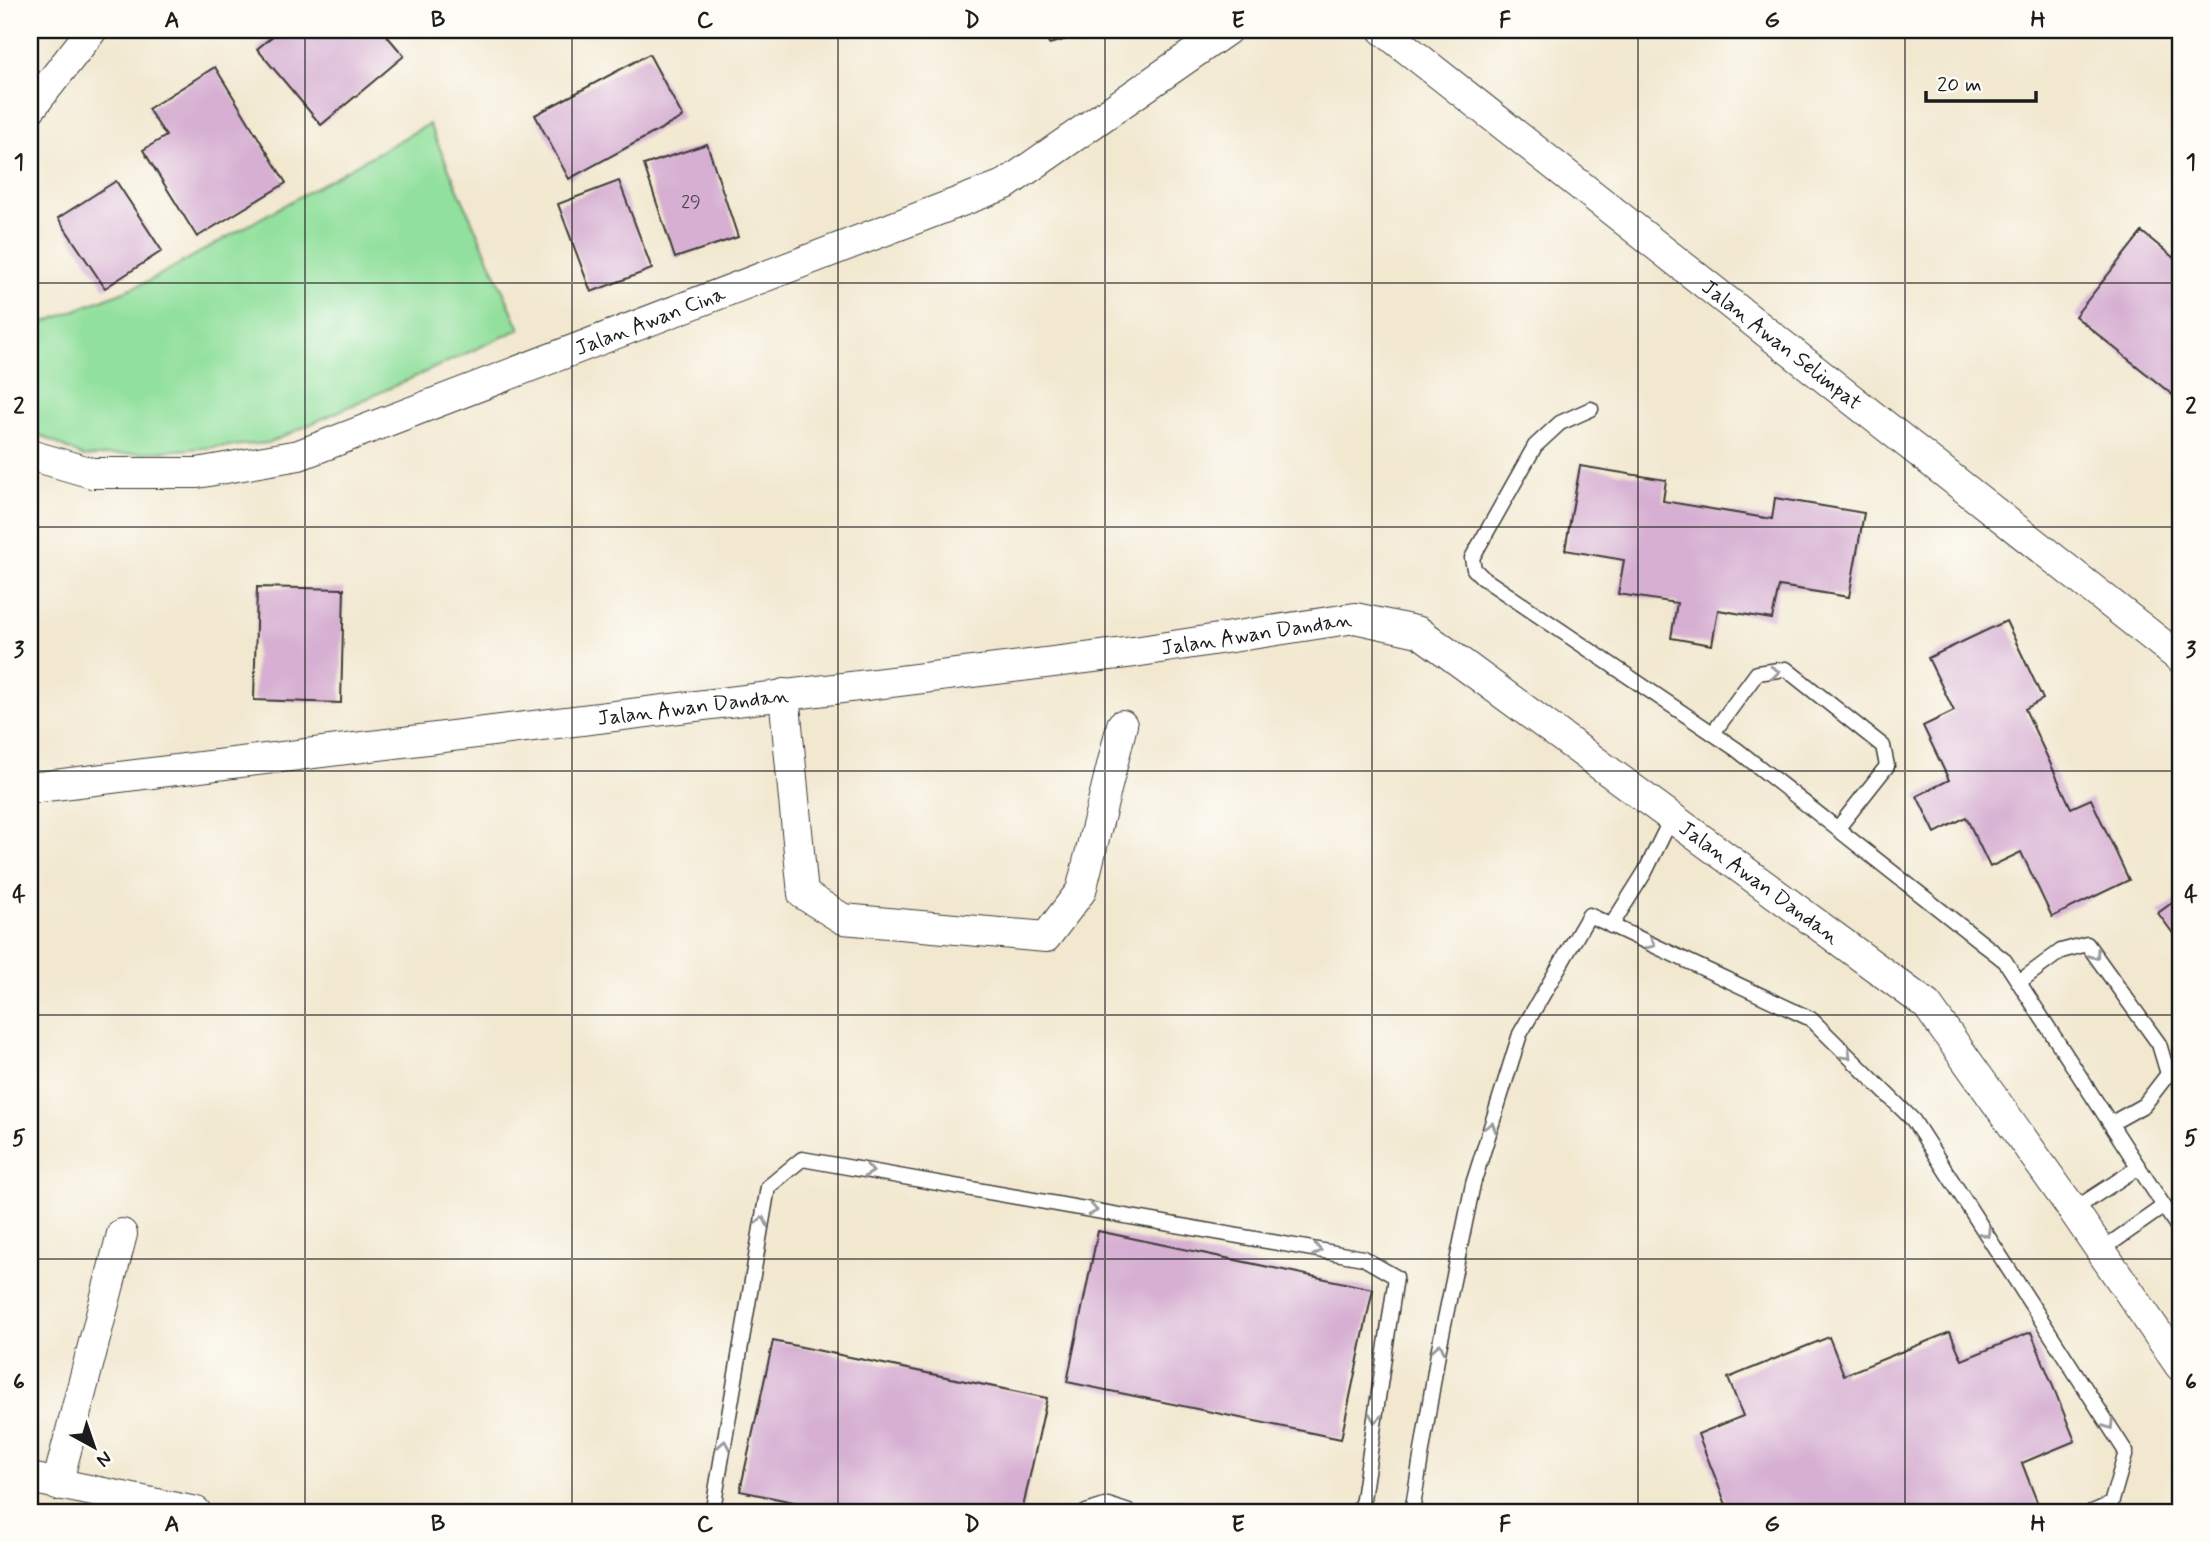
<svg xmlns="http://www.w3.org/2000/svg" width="2210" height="1542" font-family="Mynerve,sans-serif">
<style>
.green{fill:#92e09d;stroke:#577e5c;stroke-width:2}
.building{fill:#d6afd2}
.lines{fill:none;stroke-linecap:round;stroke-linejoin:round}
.lane-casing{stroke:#3c3b37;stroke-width:17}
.street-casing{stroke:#3c3b37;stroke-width:32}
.lane{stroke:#fff;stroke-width:14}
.street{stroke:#fff;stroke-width:30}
.oneway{stroke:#999}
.grid{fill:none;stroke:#1c1c1c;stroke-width:2;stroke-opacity:0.55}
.labels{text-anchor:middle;stroke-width:5;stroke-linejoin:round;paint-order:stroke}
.number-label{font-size:18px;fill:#4a414a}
.street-label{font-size:21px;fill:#1c1c1c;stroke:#fdfcf7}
.neatline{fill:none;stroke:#1c1c1c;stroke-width:2.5}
.grid-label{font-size:23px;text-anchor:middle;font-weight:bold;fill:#1c1c1c}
</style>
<rect width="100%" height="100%" fill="#fdfcf7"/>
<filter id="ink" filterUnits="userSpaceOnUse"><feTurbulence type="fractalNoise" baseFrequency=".0143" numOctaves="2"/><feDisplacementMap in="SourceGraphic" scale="14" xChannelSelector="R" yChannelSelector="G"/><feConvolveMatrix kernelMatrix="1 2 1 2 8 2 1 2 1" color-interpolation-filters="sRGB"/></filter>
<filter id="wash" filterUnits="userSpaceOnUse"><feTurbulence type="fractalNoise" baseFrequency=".00686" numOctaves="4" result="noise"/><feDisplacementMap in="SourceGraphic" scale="28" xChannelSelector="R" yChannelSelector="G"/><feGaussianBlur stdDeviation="1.57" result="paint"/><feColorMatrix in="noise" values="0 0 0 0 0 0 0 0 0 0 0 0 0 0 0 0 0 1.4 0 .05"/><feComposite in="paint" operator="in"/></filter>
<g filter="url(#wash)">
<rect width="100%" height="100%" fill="#f2e8d0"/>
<!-- green -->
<path class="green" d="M429,124L520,329L269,443L84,457L30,430V328L147,282Z"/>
<g id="blocks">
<!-- building -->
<path class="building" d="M280,30H382L404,56L321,125L257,49Z
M1045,30H1095L1096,31L1049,44Z
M649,54L683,117L569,179L535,115Z
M215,67L286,183L197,237L143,150L166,136L148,109Z
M707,144L738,237L675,258L644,165Z
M116,181L162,251L105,288L58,218Z
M619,181L652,269L591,292L558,204Z
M2142,232L2180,263V401L2075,316Z
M1580,466L1666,480L1663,501L1772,519L1775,498L1864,513L1849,597L1779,586L1772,619L1718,610L1712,645L1671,638L1677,603L1618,594L1624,560L1565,550Z
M257,587L344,589L341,703L254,700Z
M2006,621L2043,699L2025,709L2071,808L2091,799L2129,880L2052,917L2021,852L1990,867L1966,817L1935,833L1917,796L1949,780L1923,726L1954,711L1928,658Z
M2180,897V943L2158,913Z
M1098,1231L1373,1289L1341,1439L1067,1382Z
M1950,1332L1962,1360L2031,1332L2075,1441L2022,1463L2041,1512H1729L1698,1434L1743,1416L1728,1378L1829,1337L1844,1375Z
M773,1341L1047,1398L1022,1512H842L740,1491Z"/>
</g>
</g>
<g filter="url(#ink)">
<use href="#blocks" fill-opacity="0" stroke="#3c3b37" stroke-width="2"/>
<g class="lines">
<defs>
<path id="lane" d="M1591,409L1560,423L1535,446L1472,558L1474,569L1483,578L1736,749L2005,961L2180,1231
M1713,733L1757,673L1786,669L1883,746L1887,766L1838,828
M1611,926L1645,872L1672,817
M2019,982L2061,951L2087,944L2159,1044L2168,1074L2144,1105L2112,1123
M2073,1210L2139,1167
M2100,1251L2164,1206
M717,1512L714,1503L768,1187L802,1159L1363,1258L1396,1277L1363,1499L1359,1512
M1086,1512L1108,1505L1129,1512
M1412,1512L1438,1353L1473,1184L1520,1034L1589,915L1811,1019L1913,1120L2126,1452L2111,1504L2092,1512"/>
<g id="street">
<path id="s1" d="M1383,30L2180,658"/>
<path d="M30,109L92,30"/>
<path id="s2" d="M30,455L92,473H197L299,455L1006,184L1227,30"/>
<path d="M784,694L803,894L843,919L1046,937L1081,891L1122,725"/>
<path id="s3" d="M30,788L1134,652L1355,618L1419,632L1927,1005L2073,1210L2180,1366"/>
<path d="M30,1478L196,1512"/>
<path d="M57,1485L122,1234"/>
</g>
</defs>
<!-- lane casing -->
<use href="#lane" class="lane-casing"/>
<!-- street casing -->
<use href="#street" class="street-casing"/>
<!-- lane -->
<use href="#lane" class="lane"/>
<!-- street -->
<use href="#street" class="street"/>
</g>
<!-- one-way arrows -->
<defs><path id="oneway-chevron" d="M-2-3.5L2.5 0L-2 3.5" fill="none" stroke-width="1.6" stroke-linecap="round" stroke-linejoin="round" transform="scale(1.75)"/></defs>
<g class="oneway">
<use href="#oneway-chevron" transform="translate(1775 672) rotate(-5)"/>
<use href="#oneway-chevron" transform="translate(1651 944) rotate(25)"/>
<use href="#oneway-chevron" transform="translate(2095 955) rotate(54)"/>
<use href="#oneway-chevron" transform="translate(1847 1055) rotate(45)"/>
<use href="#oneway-chevron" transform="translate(1491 1127) rotate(-73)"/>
<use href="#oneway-chevron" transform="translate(869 1171) rotate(10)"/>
<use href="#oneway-chevron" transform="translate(1093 1210) rotate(10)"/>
<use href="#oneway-chevron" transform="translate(762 1221) rotate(-80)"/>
<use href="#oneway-chevron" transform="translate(1986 1233) rotate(57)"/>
<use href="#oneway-chevron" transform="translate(1317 1250) rotate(10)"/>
<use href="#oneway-chevron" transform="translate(1439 1348) rotate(-78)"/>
<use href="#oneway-chevron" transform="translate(1375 1418) rotate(99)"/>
<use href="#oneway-chevron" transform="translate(2109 1425) rotate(57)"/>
<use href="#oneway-chevron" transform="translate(724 1445) rotate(-80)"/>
</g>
</g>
<!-- grid -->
<path class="grid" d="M305,30V1512M572,30V1512M838,30V1512M1105,30V1512M1372,30V1512M1638,30V1512M1905,30V1512M30,283H2180M30,527H2180M30,771H2180M30,1015H2180M30,1259H2180"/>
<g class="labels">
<!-- number labels -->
<g class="number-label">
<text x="691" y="207">29</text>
</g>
<!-- street labels -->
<g class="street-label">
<text dy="7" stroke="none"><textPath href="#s2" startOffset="649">Jalan Awan Cina</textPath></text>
<text dy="7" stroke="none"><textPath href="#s1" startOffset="508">Jalan Awan Selimpat</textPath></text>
<text dy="7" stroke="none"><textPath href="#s3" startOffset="1236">Jalan Awan Dandan</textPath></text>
<text dy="7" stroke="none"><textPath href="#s3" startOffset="668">Jalan Awan Dandan</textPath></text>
<text dy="7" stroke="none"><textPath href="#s3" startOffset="1824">Jalan Awan Dandan</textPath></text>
</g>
</g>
<!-- margin -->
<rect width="2210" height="1542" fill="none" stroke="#fdfcf7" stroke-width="77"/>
<!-- north arrow -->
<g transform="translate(94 1447) rotate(140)" stroke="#fdfcf7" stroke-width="5" paint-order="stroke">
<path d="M0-5L12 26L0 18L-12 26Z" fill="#1c1c1c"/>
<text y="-10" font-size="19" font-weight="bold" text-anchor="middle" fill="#1c1c1c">N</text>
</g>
<!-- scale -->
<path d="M1926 91v10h110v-10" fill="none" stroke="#1c1c1c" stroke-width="3.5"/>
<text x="1937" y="91" font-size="21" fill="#1c1c1c" stroke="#fdfcf7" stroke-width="5" paint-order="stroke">20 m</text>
<rect x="38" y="38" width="2134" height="1466" class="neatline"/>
<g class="grid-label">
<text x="172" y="27">A</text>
<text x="438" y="27">B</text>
<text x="705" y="27">C</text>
<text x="972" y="27">D</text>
<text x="1238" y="27">E</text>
<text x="1505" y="27">F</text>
<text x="1772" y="27">G</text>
<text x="2038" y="27">H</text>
<text x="19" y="169">1</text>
<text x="2191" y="169">1</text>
<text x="19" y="413">2</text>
<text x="2191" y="413">2</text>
<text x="19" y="657">3</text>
<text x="2191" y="657">3</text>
<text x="19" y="901">4</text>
<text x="2191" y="901">4</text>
<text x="19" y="1145">5</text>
<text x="2191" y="1145">5</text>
<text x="19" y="1389">6</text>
<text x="2191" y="1389">6</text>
<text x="172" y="1531">A</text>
<text x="438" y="1531">B</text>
<text x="705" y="1531">C</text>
<text x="972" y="1531">D</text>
<text x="1238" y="1531">E</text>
<text x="1505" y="1531">F</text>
<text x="1772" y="1531">G</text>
<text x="2038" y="1531">H</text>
</g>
</svg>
